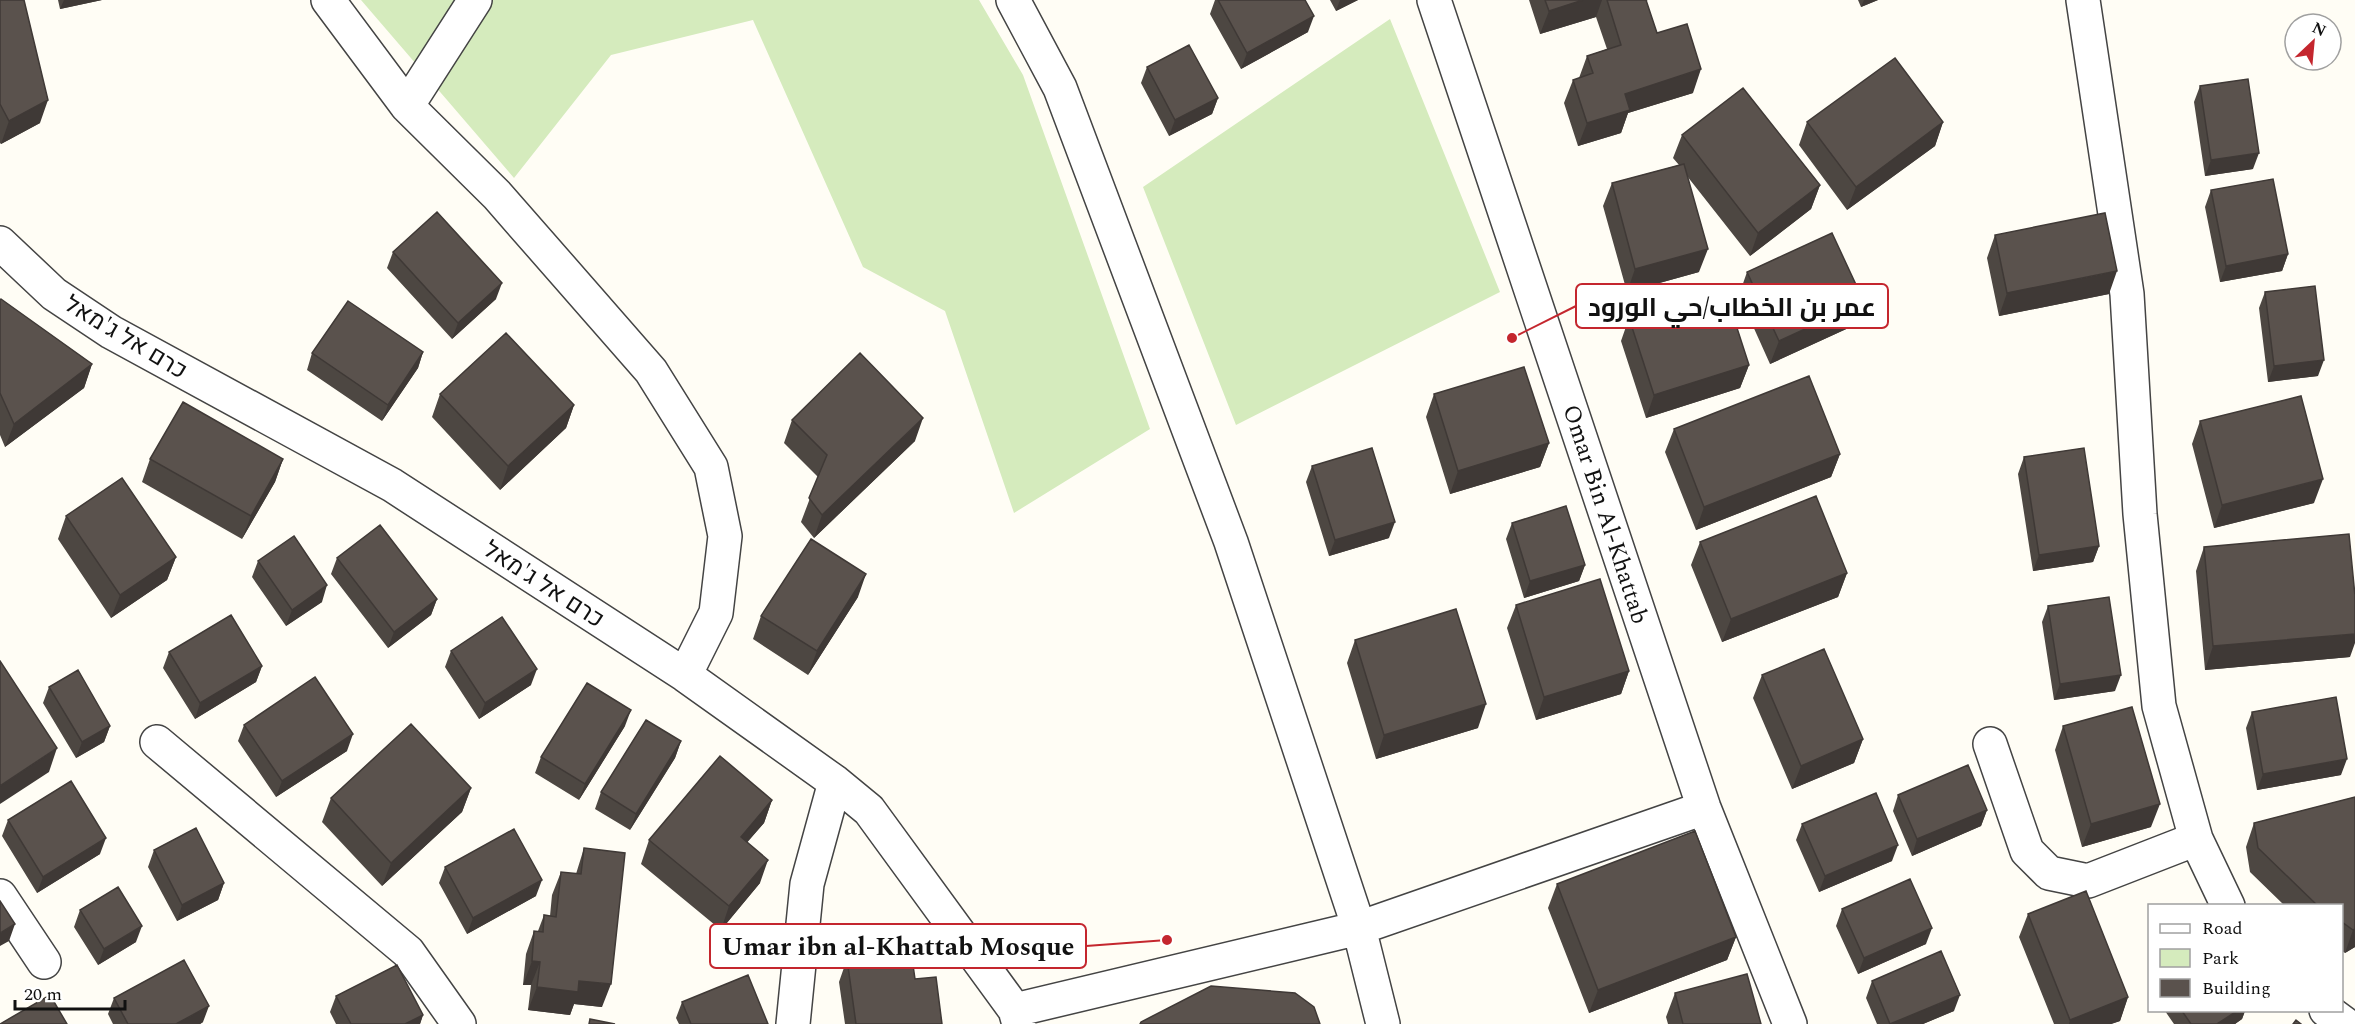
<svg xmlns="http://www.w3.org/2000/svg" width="2355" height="1024" font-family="Spectral,Cairo,Heebo,serif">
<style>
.green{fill:#d5ebbd}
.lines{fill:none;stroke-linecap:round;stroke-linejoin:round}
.minor-casing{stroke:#444;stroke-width:36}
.minor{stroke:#fff;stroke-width:33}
.wall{fill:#4d4742}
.shaded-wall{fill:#3f3936}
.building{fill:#5a524d;stroke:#3f3936;stroke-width:1.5}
.labels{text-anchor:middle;stroke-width:6;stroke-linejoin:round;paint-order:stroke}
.street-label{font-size:24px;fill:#111;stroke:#fff}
.leader{fill:none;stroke:#c4262e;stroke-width:2}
.callout-dot{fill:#c4262e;stroke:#fff;stroke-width:2}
.callout{fill:#fff;stroke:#c4262e;stroke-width:2}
.callout-label{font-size:26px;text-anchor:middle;font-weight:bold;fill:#111}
</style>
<rect width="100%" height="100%" fill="#fffdf5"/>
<!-- green -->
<path class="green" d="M361,0H979L1023,75L1150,429L1014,513L945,311L863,267L753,20L611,55L514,178Z
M1390,19L1500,292L1236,425L1143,187Z"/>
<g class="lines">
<defs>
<path id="minor" d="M328,0L407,106L497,195L651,371L711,467L725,536L716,613L685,675
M1013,0L1060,88L1231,542L1359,928L1383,1024
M1434,0L1704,808L1790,1024
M2083,0L2127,294L2140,514L2159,706L2196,839L2228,906
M407,106L475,0
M0,243L54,294L111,332L392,485L685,675L835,782L869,810L1015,1010L1019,1024
M157,742L408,952L459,1024
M1990,744L2027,851L2049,873L2088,881L2196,839
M0,896L44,962
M1015,1010L1359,928L1704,808
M2326,1010L2345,1024
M793,1024L807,884L835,782"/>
</defs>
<!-- minor casing -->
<use href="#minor" class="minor-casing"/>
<!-- minor -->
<use href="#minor" class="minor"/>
</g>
<!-- wall -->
<path class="wall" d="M0,0L40,123L1,144L0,143Z
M58,0H102L60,9Z
M1215,0H1305L1308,32L1241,69L1210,14Z
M1330,0H1358L1336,11Z
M1529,0H1648L1646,1L1657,33L1693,93L1628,113L1621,133L1578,146L1564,103L1573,80L1579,78L1587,56L1607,49L1596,17L1540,34Z
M1858,0H1878L1861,7Z
M1147,67L1218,98L1212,114L1169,136L1141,83Z
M2200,86L2253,169L2205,176L2194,102Z
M1807,122H1943L1935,146L1847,210L1799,145Z
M1682,135L1820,185L1811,209L1750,256L1687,176L1699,272L1627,292L1603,206L1612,183L1679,165L1673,158Z
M2211,190L2288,254L2282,271L2220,282L2205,207Z
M1995,235L2109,294L1999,316L1987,258Z
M393,252L496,299L452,339L387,268Z
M1747,272L1855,325L1770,364L1739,295Z
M2265,292L2318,376L2268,382L2259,308Z
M0,300L92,364L84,388L5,447L0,435Z
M1629,318L1749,365L1740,388L1646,418L1621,341Z
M423,352L418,368L382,421L307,370L312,353Z
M440,394L574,405L566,428L500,490L432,417Z
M1434,394L1549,443L1540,467L1450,494L1426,417Z
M792,420L915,441L814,538L801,522L818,477L784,443Z
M2200,421L2314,503L2214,528L2192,444Z
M1674,429L1840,454L1831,477L1696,530L1665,452Z
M2024,457L2099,546L2093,562L2033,571L2018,474Z
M150,459H283L275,482L242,539L142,482Z
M1312,466L1389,538L1329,556L1306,482Z
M66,516L176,557L167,580L111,618L58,539Z
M1512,523L1585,565L1579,581L1524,598L1506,539Z
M1700,542L1847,573L1838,597L1722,642L1691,565Z
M2204,547L2350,657L2205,670L2196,571Z
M337,558L437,599L431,615L388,648L331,574Z
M258,561L322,602L286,626L252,577Z
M858,597L808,675L753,639L761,616Z
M1516,605L1629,671L1621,694L1536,720L1507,628Z
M2048,606L2115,691L2054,700L2042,622Z
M1355,640L1478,728L1376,759L1347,663Z
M451,651L531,685L479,719L445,667Z
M169,652L262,666L256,682L195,719L163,668Z
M1762,675L1863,739L1854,763L1792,789L1753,698Z
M49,687L110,726L104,742L76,758L43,703Z
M2252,712L2341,775L2257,790L2246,728Z
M244,725L347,751L276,797L238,741Z
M625,726L579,800L535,773L541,757Z
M2063,726L2151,827L2082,847L2055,750Z
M681,741L675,758L630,830L595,809L601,792Z
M471,788L462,812L382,886L322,822L331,798Z
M1898,795L1987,810L1981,826L1912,856L1893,811Z
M2355,797V947L2345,953L2342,951V906H2285L2250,872L2246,847L2254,823Z
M772,800L764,823L747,842L760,883L721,930L641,864L649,840Z
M8,820L100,854L37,893L2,836Z
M1802,824L1892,861L1819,892L1796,840Z
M584,848L602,1007L574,1004L570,1015L528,1010L531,985H523L526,954L534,931H538L544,915L550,916L552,895L561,872L576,874Z
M154,850L224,883L218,900L177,921L148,867Z
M445,867L536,896L467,934L439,883Z
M1557,884L1736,937L1727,960L1589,1013L1548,908Z
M1842,909L1926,944L1858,974L1836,926Z
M80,910L136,942L98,965L74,927Z
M2028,914L2128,997L2120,1021L2111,1024H2054L2019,937Z
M847,959L915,979L942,1024H845L839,982Z
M1872,981L1954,1011L1923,1024H1877L1866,998Z
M1675,993L1761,1024H1668L1666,1017Z
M336,996L423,1015L420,1024H336L330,1012Z
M114,998L203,1022L200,1024H113L108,1014Z
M682,1002L768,1024H679L676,1018Z
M2165,1011H2245L2242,1019L2235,1024H2174Z"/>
<!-- shaded-wall -->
<path class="shaded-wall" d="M64,0H102L60,9Z
M1340,0H1358L1336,11Z
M1583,0H1602L1596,17L1540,34L1549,11Z
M1864,0H1878L1861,7Z
M1314,16L1308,32L1241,69L1247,53Z
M1701,69L1693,93L1628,113L1621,133L1578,146L1587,123L1625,94Z
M1218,98L1212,114L1169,136L1175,120Z
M48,100L40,123L1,144L9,121Z
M1943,122L1935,146L1847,210L1856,187Z
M2259,153L2253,169L2205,176L2211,160Z
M1820,185L1811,209L1750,256L1758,233Z
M1708,249L1699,272L1627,292L1635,269Z
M2288,254L2282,271L2220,282L2226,266Z
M2117,271L2109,294L1999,316L2007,293Z
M502,283L496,299L452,339L458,323Z
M1864,302L1855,325L1770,364L1779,341Z
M423,352L418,368L382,421L388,405Z
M2324,360L2318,376L2268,382L2274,366Z
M92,364L84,388L5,447L14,424Z
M1749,365L1740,388L1646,418L1654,395Z
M574,405L566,428L500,490L508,466Z
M923,418L915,441L814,538L822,515Z
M1549,443L1540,467L1450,494L1458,471Z
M1840,454L1831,477L1696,530L1704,507Z
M283,459L275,482L242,539L251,516Z
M2323,479L2314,503L2214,528L2222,505Z
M1395,522L1389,538L1329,556L1335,540Z
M2099,546L2093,562L2033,571L2039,555Z
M176,557L167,580L111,618L120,595Z
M1585,565L1579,581L1524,598L1530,581Z
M1847,573L1838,597L1722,642L1731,619Z
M866,574L858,597L808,675L817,651Z
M327,585L322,602L286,626L292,610Z
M437,599L431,615L388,648L394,632Z
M2355,634V643L2350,657L2205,670L2213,646Z
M262,666L256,682L195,719L200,703Z
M537,669L531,685L479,719L485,703Z
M1629,671L1621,694L1536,720L1544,697Z
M2121,675L2115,691L2054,700L2060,684Z
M1486,704L1478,728L1376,759L1384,735Z
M631,710L625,726L579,800L585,784Z
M110,726L104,742L76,758L82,742Z
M353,734L347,751L276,797L282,781Z
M1863,739L1854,763L1792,789L1801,766Z
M681,741L675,758L630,830L636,814Z
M57,748L49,772L0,804V786Z
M2347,759L2341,775L2257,790L2263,774Z
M471,788L462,812L382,886L391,863Z
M772,800L764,823L732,860L741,837Z
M2160,804L2151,827L2082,847L2091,824Z
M1987,810L1981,826L1912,856L1917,839Z
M106,838L100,854L37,893L43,877Z
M1898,845L1892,861L1819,892L1825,876Z
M768,860L760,883L721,930L729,906Z
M542,880L536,896L467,934L473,918Z
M224,883L218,900L177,921L182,905Z
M15,924L9,941L0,946V933Z
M142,926L136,942L98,965L104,949Z
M1932,928L1926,944L1858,974L1864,958Z
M2355,929V947L2345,953L2353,930Z
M1736,937L1727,960L1589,1013L1598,990Z
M532,961L540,962L531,985H523Z
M579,981L611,984L602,1007L574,1004L570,1015L528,1010L537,987Z
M1960,995L1954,1011L1923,1024H1891Z
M2128,997L2120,1021L2111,1024H2069L2070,1020Z
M209,1006L203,1022L200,1024H176Z
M2237,1011H2245L2242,1019L2235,1024H2217Z
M423,1015L420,1024H405Z"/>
<!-- building -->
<path class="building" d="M0,0H24L48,100L9,121L0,104Z
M1218,0H1305L1314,16L1247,53Z
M1545,0H1583L1549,11Z
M1607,0H1646L1657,33L1687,24L1701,69L1625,94L1630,110L1587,123L1573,80L1593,73L1587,56L1621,45Z
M1189,45L1218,98L1175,120L1147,67Z
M1895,58L1943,122L1856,187L1807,122Z
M2248,79L2259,153L2211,160L2200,86Z
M1743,88L1820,185L1758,233L1682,135Z
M1684,164L1708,249L1635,269L1612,183Z
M2273,179L2288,254L2226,266L2211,190Z
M437,212L502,283L458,323L393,252Z
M2105,213L2117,271L2007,293L1995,235Z
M1832,233L1864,302L1779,341L1747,272Z
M2315,286L2324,360L2274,366L2265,292Z
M1724,288L1749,365L1654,395L1629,318Z
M1,299L92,364L14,424L0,393V300Z
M348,301L423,352L388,405L312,353Z
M506,333L574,405L508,466L440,394Z
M860,353L923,418L822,515L809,498L827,455L792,420Z
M1524,367L1549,443L1458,471L1434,394Z
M1809,376L1840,454L1704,507L1674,429Z
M2301,396L2323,479L2222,505L2200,421Z
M183,402L283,459L251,516L150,459Z
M1372,448L1395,522L1335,540L1312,466Z
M2084,448L2099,546L2039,555L2024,457Z
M122,478L176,557L120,595L66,516Z
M1816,496L1847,573L1731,619L1700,542Z
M1566,506L1585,565L1530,581L1512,523Z
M380,525L437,599L394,632L337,558Z
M2349,534L2355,596V634L2213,646L2204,547Z
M294,536L327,585L292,610L258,561Z
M811,539L866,574L817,651L761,616Z
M1600,579L1629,671L1544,697L1516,605Z
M2109,597L2121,675L2060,684L2048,606Z
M1456,609L1486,704L1384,735L1355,640Z
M231,615L262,666L200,703L169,652Z
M502,617L537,669L485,703L451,651Z
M1824,649L1863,739L1801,766L1762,675Z
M0,661L57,748L0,786Z
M78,670L110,726L82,742L49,687Z
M315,677L353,734L282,781L244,725Z
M587,683L631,710L585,784L541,757Z
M2336,697L2347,759L2263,774L2252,712Z
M2132,707L2160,804L2091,824L2063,726Z
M646,720L681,741L636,814L601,792Z
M411,724L471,788L391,863L331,798Z
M720,756L772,800L741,837L768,860L729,906L649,840Z
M1968,765L1987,810L1917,839L1898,795Z
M71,781L106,838L43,877L8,820Z
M1876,793L1898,845L1825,876L1802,824Z
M2355,797V929L2353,930L2342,922V906H2318L2258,848L2254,823Z
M196,828L224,883L182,905L154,850Z
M514,829L542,880L473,918L445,867Z
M1695,831L1736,937L1598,990L1557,884Z
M584,848L625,853L611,984L579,981L578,992L537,987L540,962L532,961L534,931L543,932L544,915L556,917L561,872L581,874Z
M1910,879L1932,928L1864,958L1842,909Z
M118,887L142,926L104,949L80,910Z
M2086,891L2128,997L2070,1020L2028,914Z
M0,901L15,924L0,933Z
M911,951L915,979L936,977L942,1024H856L847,959Z
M1941,951L1960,995L1890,1024L1872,981Z
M184,960L209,1006L176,1024H128L114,998Z
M397,965L423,1015L405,1024H351L336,996Z
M1747,974L1761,1024H1683L1675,993Z
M748,975L768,1024H691L682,1002Z
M1211,986L1295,993L1314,1007L1320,1024H1140L1141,1022Z
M50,995L67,1024H0Z
M2182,1011H2237L2217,1024H2191Z
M590,1019L615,1024H589Z
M2296,1020L2301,1024H2293Z"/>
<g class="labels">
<!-- street labels -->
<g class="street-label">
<text transform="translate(126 337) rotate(31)" y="8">כרם אל ג'מאל</text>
<text transform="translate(1606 514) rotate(72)" y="8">Omar Bin Al-Khattab</text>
<text transform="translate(544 584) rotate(33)" y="8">כרם אל ג'מאל</text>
</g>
</g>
<!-- callouts -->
<path class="leader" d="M1512 338L1576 306M1167 940L1086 946"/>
<g class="callout-dot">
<circle cx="1512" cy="338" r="6"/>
<circle cx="1167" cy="940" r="6"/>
</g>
<g class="callout">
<rect x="1576" y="284" width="312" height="44" rx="6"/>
<rect x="710" y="924" width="376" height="44" rx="6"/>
</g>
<g class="callout-label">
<text x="1732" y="316">عمر بن الخطاب/حي الورود</text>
<text x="898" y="955">Umar ibn al-Khattab Mosque</text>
</g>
<!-- legend -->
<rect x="2148" y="904" width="195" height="108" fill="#ffffff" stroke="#a0a0a0" stroke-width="1.5"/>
<rect x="2160" y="924" width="30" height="9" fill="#ffffff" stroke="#a0a0a0" stroke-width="1.5"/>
<text x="2202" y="934" font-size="18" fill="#111111">Road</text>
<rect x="2160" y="949" width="30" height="18" fill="#d5ebbd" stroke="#a0a0a0" stroke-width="1.5"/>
<text x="2202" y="964" font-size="18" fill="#111111">Park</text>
<rect x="2160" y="979" width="30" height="18" fill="#5a524d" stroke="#a0a0a0" stroke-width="1.5"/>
<text x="2202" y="994" font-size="18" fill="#111111">Building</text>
<!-- north arrow -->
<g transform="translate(2313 42) rotate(26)"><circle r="28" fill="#ffffff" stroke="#a0a0a0" stroke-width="1.5"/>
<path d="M0-4.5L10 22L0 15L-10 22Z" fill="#c4262e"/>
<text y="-9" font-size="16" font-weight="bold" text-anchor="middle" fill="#111111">N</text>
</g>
<!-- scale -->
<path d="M15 1000v9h110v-9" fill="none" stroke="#111111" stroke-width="3"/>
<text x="24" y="1000" font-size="18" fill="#111111" stroke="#ffffff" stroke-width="4.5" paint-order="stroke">20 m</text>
</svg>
